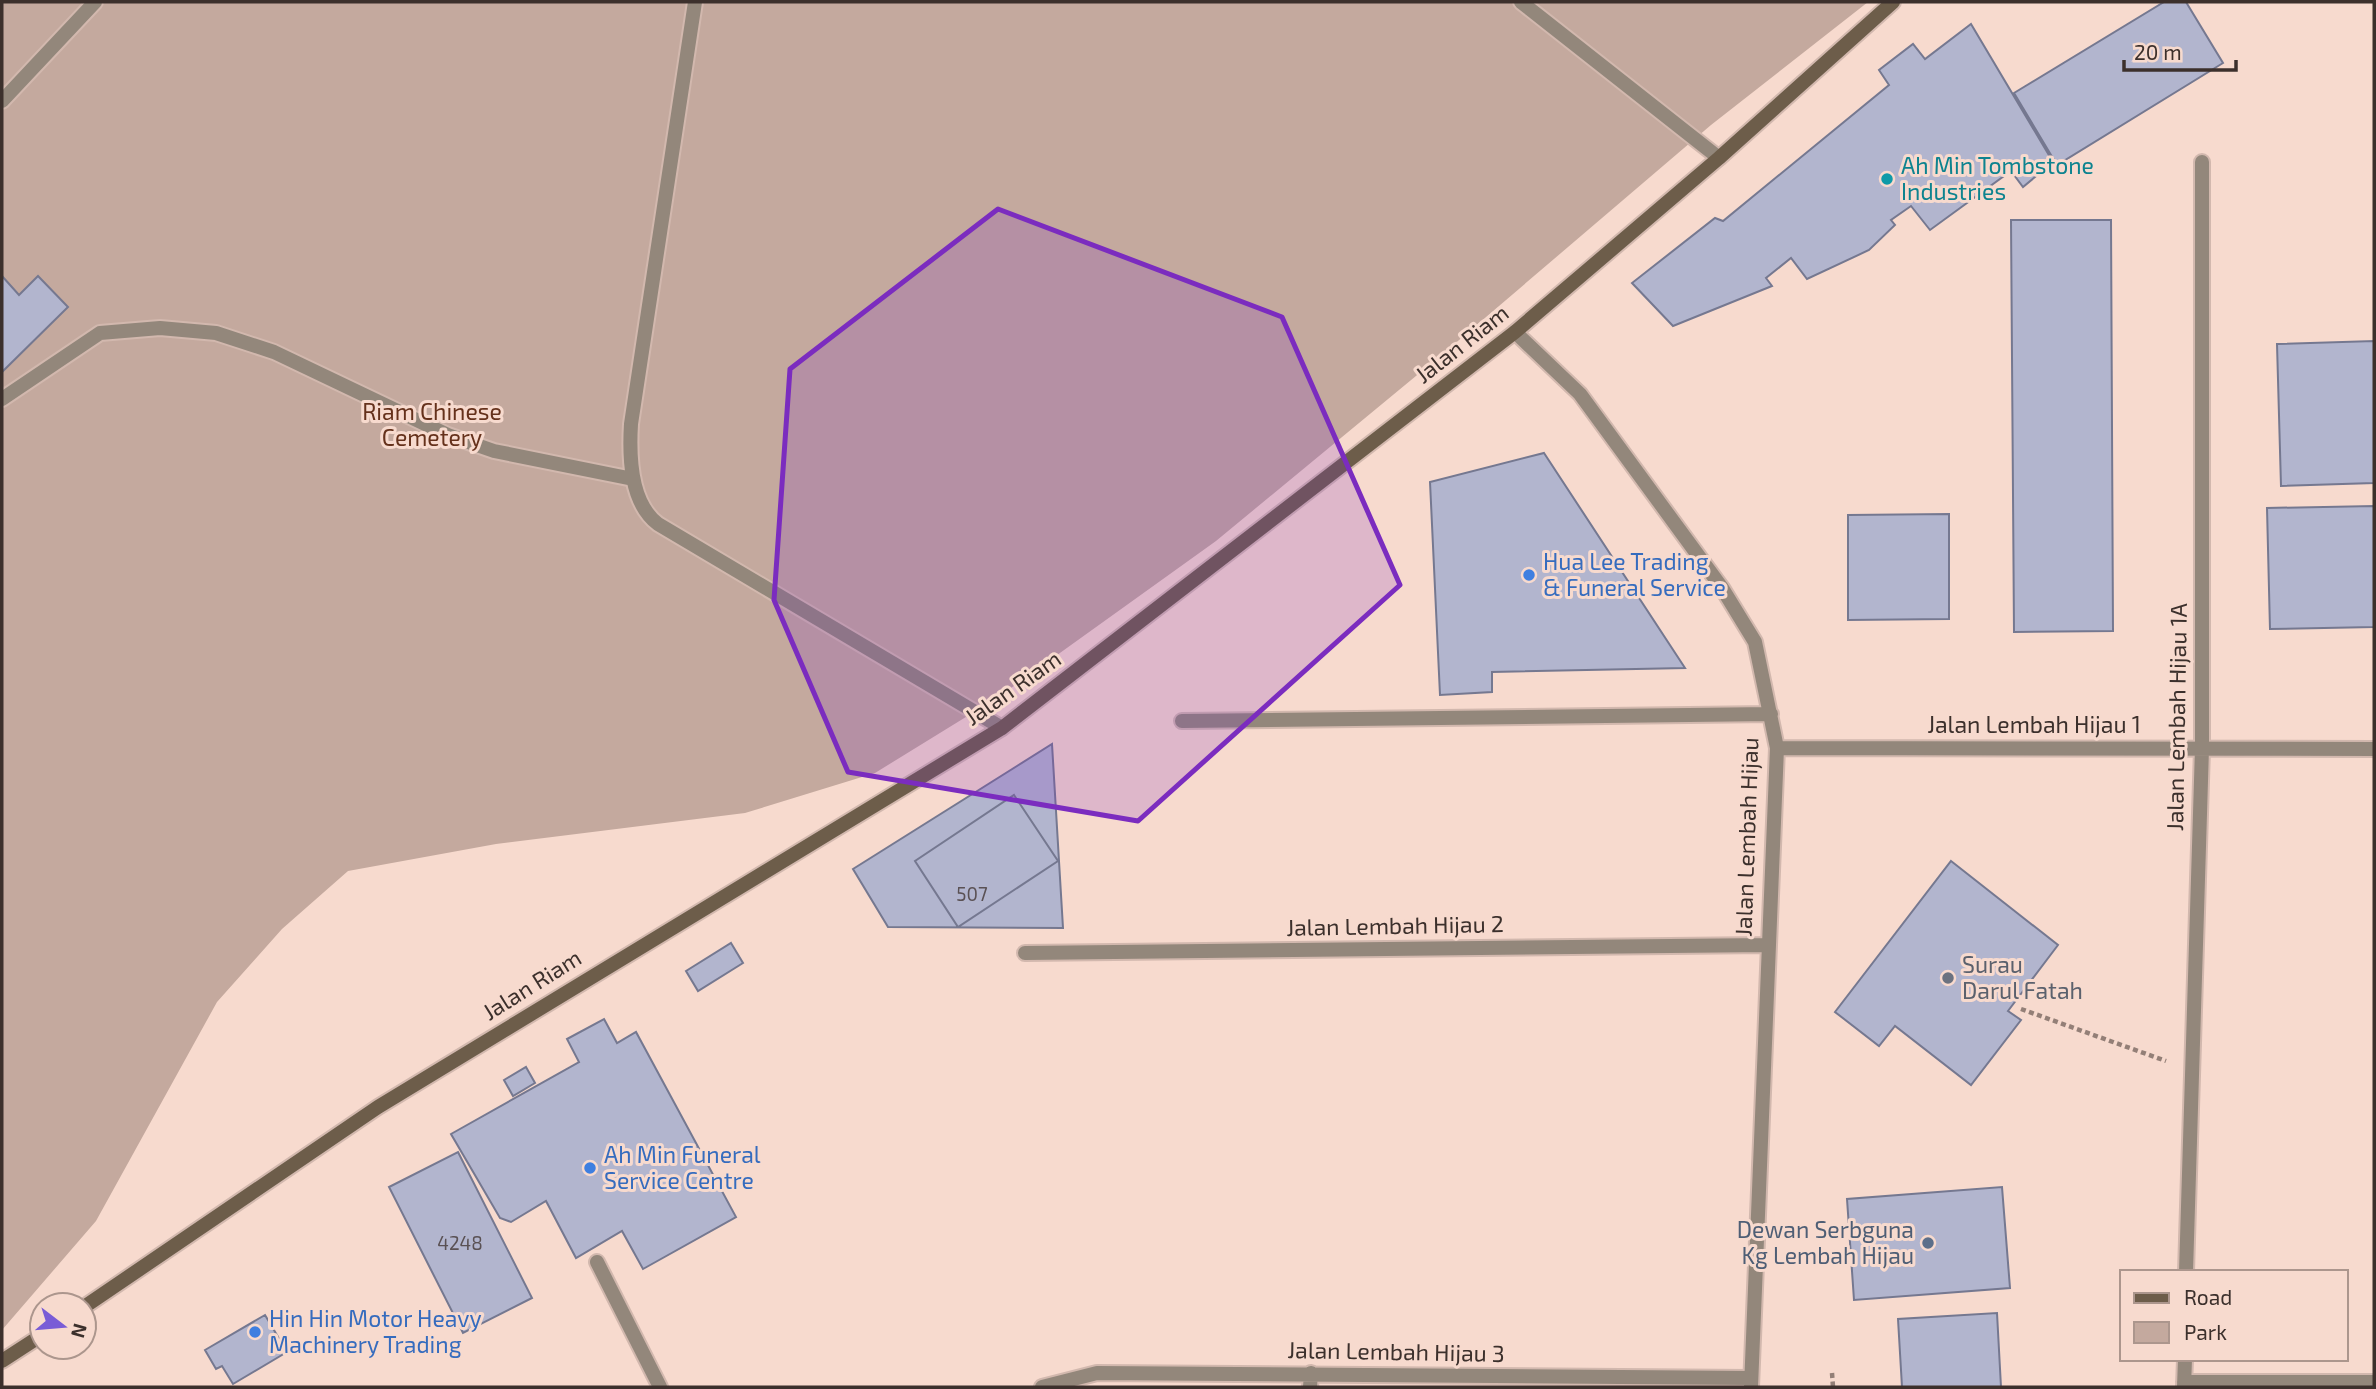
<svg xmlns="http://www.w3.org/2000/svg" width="2376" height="1389" font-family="'Exo 2',sans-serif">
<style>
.green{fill:#c4a99e}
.building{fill:#b2b5ce;stroke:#757890;stroke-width:2}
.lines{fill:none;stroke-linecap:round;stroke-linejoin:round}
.service-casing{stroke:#d2b8ae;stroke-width:18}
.minor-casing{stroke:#d2b8ae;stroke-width:18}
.secondary-casing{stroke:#d2b8ae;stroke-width:18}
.path{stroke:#937f77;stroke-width:4.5;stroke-dasharray:5 3.5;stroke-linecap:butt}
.service{stroke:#93877b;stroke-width:14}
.minor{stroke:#93877b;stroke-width:14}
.secondary{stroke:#6d5d4a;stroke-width:14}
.marked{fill:#7b2cbf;fill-opacity:0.2;stroke:#7b2cbf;stroke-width:5;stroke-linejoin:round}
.culture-dot{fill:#0f9aa8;stroke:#f7dace;stroke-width:2.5}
.shop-dot{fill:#3f7fe0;stroke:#f7dace;stroke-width:2.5}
.worship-dot{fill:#6b7280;stroke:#f7dace;stroke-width:2.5}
.service-dot{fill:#5c6f8a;stroke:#f7dace;stroke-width:2.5}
.labels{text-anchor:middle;stroke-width:6;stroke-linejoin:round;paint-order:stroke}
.number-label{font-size:19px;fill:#5a5154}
.culture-label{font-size:23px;fill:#0d838f;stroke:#f7dace;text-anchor:start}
.street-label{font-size:23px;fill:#3c302c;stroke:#f7dace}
.park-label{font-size:23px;fill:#65311b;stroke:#f7dace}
.shop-label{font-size:23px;fill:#366cbe;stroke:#f7dace;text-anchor:start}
.worship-label{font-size:23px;fill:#5b616d;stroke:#f7dace;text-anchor:start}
.service-label{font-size:23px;fill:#4e5e75;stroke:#f7dace;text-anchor:end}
</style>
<rect width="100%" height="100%" fill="#f7dace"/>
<!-- green -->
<path class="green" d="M2,2H1868L1711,125L1445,352L1216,541L1000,696L875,773L745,813L496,844L348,871L282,929L217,1002L96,1221L2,1330Z"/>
<!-- building -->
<path class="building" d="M2164,2H2186L2223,63L2057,165L2014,93Z
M1971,24L2053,162L2023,187L2011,171L1930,230L1911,206L1891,220L1895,225L1869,250L1807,279L1791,258L1766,278L1772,286L1673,326L1632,283L1715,218L1723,221L1889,85L1879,70L1913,44L1925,59Z
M2011,220H2111L2113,631L2014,632Z
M2,276L19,295L38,276L68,307L2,372Z
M2374,341V483L2281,486L2277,344Z
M1544,453L1685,668L1492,672V692L1440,695L1430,482Z
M2374,506V627L2270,629L2267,508Z
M1949,514V619L1848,620V515Z
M1052,744L1063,928L888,927L853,869Z
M1014,795L1058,861L958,927L915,861Z
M1951,861L2058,945L2008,1011L2021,1020L1971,1085L1895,1026L1879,1046L1835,1012Z
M731,943L743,963L698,991L686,971Z
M604,1019L617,1043L636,1032L736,1217L643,1269L622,1231L576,1258L546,1201L511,1222L500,1218L451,1134L579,1062L567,1039Z
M526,1067L535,1083L513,1096L504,1080Z
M458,1152L532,1298L463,1333L389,1187Z
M2002,1187L2010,1288L1854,1300L1847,1199Z
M1997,1313L2001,1387H1902L1898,1319Z
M265,1315L287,1352L233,1384L222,1366L216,1369L205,1350Z"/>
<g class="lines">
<defs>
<path id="service" d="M695,2L631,424C629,457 630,503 658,524L1002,728
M1521,2L1719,158
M2,101L95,2
M2,399L100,333L160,328L216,333L274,352L448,435L494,451L633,479
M597,1262L660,1387"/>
<path id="minor" d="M1515,332L1580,394L1722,588L1755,642L1777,748L1751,1387
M1182,721L1771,714
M1777,748L2374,749
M1025,953L1767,945
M2186,1272L2202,748V162
M2184,1382H2374
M1042,1387L1097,1373L1750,1378
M1310,1387L1311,1373
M2184,1387L2185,1359"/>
<path id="secondary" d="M84,1307L378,1107L1002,728L1515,332L1719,158L1893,2
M2,1361L42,1335"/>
</defs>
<!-- service casing -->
<use href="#service" class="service-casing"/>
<!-- minor casing -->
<use href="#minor" class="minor-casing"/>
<!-- secondary casing -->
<use href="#secondary" class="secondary-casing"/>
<!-- path -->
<path class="path" d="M2021,1009L2166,1061
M1832,1373L1833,1387"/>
<!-- service -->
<use href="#service" class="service"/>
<!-- minor -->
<use href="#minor" class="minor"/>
<!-- secondary -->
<use href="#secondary" class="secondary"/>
</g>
<!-- marked area -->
<path class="marked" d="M998,209L1282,317L1400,585L1138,821L848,772L774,600L790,369Z"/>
<!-- markers -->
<circle class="culture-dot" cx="1887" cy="179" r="7"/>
<g class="shop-dot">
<circle cx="1529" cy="575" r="7"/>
<circle cx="590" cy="1168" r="7"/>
<circle cx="255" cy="1332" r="7"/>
</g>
<circle class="worship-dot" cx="1948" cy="978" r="7"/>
<circle class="service-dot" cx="1928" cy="1243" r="7"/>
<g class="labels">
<!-- number labels -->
<g class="number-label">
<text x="972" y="901">507</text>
<text x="460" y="1250">4248</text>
</g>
<!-- culture labels -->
<g class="culture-label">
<text x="1901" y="174">Ah Min Tombstone<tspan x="1901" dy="26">Industries</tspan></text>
</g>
<!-- street labels -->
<g class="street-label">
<text transform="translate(1462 344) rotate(-38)" y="8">Jalan Riam</text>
<text transform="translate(1013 688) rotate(-35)" y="8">Jalan Riam</text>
<text transform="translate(2177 717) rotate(-89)" y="8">Jalan Lembah Hijau 1A</text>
<text x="2034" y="733">Jalan Lembah Hijau 1</text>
<text transform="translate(1747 837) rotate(-88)" y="8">Jalan Lembah Hijau</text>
<text transform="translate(1395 926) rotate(-1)" y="8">Jalan Lembah Hijau 2</text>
<text transform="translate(532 985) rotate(-32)" y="8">Jalan Riam</text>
<text transform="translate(1396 1352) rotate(1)" y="8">Jalan Lembah Hijau 3</text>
</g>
<!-- park labels -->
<g class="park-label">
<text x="432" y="420">Riam Chinese<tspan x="432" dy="26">Cemetery</tspan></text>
</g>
<!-- shop labels -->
<g class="shop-label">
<text x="1543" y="570">Hua Lee Trading<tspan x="1543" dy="26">&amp; Funeral Service</tspan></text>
<text x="604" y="1163">Ah Min Funeral<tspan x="604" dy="26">Service Centre</tspan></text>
<text x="269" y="1327">Hin Hin Motor Heavy<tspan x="269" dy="26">Machinery Trading</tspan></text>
</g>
<!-- worship labels -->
<g class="worship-label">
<text x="1962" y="973">Surau<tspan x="1962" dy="26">Darul Fatah</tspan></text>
</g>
<!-- service labels -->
<g class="service-label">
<text x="1914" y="1238">Dewan Serbguna<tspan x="1914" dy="26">Kg Lembah Hijau</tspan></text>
</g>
</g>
<!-- border -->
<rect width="2376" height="1389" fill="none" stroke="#3c302c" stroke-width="7"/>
<!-- legend -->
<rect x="2120" y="1270" width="228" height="91" fill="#f7dace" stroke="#ac968d" stroke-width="2"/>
<rect x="2134" y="1293" width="35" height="10" fill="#6d5d4a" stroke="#ac968d" stroke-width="2"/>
<text x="2184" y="1305" font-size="21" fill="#3c302c">Road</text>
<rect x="2134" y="1322" width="35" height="21" fill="#c4a99e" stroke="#ac968d" stroke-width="2"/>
<text x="2184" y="1340" font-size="21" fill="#3c302c">Park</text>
<!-- north arrow -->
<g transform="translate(63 1326) rotate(106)"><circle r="33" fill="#f7dace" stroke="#ac968d" stroke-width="2"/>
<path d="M0-5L12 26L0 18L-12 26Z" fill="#795cd6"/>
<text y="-10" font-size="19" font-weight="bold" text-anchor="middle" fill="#3c302c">N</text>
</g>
<!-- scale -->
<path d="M2124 60v10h112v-10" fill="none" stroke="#3c302c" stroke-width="3.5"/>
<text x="2134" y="60" font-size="21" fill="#3c302c" stroke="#f7dace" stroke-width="5" paint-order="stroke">20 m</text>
</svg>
